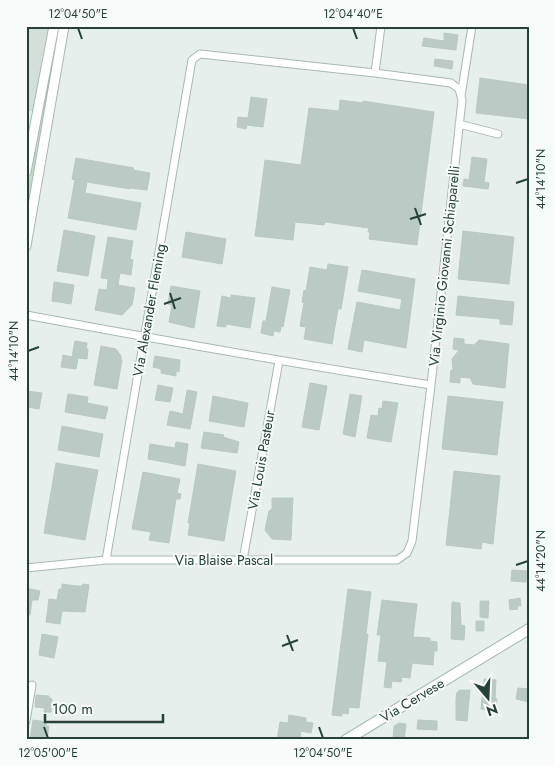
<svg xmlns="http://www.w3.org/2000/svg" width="555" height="766" font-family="Jost,sans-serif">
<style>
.built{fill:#d4dfda}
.green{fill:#bfe0c8}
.building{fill:#bbcac4;stroke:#b8c9c2}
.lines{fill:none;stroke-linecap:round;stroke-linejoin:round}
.minor-casing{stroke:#a8b8b2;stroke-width:9}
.tertiary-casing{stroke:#a8b8b2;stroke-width:11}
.secondary-casing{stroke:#a4bbb3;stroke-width:12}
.minor{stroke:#fff;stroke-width:7}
.tertiary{stroke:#fff;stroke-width:9}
.secondary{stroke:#fff;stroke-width:10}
.ticks{fill:none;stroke:#24423a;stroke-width:2}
.labels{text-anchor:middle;stroke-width:4;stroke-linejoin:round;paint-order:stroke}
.street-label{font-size:14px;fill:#24423a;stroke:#f7fbf9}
.neatline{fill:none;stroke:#24423a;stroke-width:2}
.ticks-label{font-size:12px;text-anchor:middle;fill:#24423a}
</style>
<rect width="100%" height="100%" fill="#e6efeb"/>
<!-- built -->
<path class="built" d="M26,26H65L49,111H26Z"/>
<!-- green -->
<path class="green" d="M56,26H60L26,221V197Z"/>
<!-- building -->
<path class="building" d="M444,33L458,35L456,50L422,46L424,38L444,41Z
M435,59L453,61L452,69L434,66Z
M480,78L529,85V119L476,113Z
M251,97L267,99L263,127L247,125L246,129L237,127L238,117L248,118Z
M340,100L363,103V101L434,112L417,245L369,239L370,232H368L369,228L325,222L324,225L295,222L293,240L255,236L265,160L301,165L309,108L339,111Z
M472,157L487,159L484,182L489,183L488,189L463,186L464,179L469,180Z
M76,158L134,168L133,170L150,173L147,190L130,188V189L87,182L85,193L141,203L136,230L68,218L75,180L72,179Z
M64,230L95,236L88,276L57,271Z
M463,231L514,237L509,284L458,279Z
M186,232L226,239L222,264L182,257Z
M108,237L133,241L130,259L133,260L131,275L120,273L118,285L135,288L132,305L122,315L95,310L99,289L107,290L108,279L101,278Z
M328,264L348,267L341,309H338L332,344L304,339L306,327L300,326L304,303L302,302L304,290L306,291L310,267L327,270Z
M362,270L415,279L406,348L364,340L362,352L348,349L357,302L400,310L402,299L358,291Z
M54,282L74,285L71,304L52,301Z
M171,286L200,291L194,328L169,322L172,305L168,304Z
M272,287L290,290L283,327L281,326L280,332L274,331L273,336L261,333L263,321H266Z
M231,295L255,298L250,328L226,324V327L217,326L222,296L231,298Z
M458,296L514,302L512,325L500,324V319L456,315Z
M454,338L464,339V344L474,345L479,340L509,344L505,388L473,384L470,378L460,377V383L450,382L451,370L453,371L452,359L459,350L453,349Z
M75,341L87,343L86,349H88L87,359L78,358L76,369L61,367L63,355L72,357Z
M101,346L116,349L121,356V360H122L117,389L94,385Z
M155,356L180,360L179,372L176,371V376L161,373V369L153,367Z
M310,383L327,386L319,430L302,427Z
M158,385L173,388L170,402L155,400Z
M187,390L197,392L190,429L167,425L170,411L183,414Z
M26,391L42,393L39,409L27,407Z
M68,394L88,397L87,403L108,407L105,419L65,412Z
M350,394L362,396L355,437L343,434Z
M213,396L248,403L244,427L209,421Z
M448,396L503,402L497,455L442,449Z
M383,401L398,403L391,442L367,438L371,415L378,416L379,408L382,409Z
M62,426L103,434L99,457L58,450Z
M204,432L224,435L223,437L239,442L237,453L201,448Z
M176,442L188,444L185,466L148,459L150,444L175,448Z
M56,463L98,470L85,540L44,533Z
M198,464L236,471L224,541L188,535L190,523H188Z
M454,471L500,476L493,544L482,542L481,549L446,545Z
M143,472L180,479L177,493L181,494L180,499H176L169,543L149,540L151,532L132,529Z
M272,498H293L291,540L272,539L265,530L269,511L272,509Z
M512,570L527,571L526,582L511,581Z
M62,584L76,586H82L83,584L89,585L85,612L62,611L60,624L46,622L49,599L57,600L59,589H62Z
M26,588L40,591L38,600H32L30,615L26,614Z
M348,589L371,592L366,634H368L359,708L349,707L348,714L342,713V716L332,715Z
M520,598L521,606H517L518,609L510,610L509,600Z
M382,600L417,604L413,637L430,638V641L437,642V651H434L433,665L412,663L410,678L402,677L401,682L392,681L391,688L384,687L387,662L378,661L381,635H377Z
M480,601H489L488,618L480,617Z
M452,602L460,603L461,625L465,626L464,640L451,639Z
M476,621H484V631H476Z
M42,634L58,637L54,658L39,655Z
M484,679L496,680L495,699H497L496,710L481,709Z
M518,688L529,689V702L516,699Z
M459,690H470L467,721L456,720V699L457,692H459Z
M36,695L49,696V698L52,699L51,712H44L45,708L35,707Z
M289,715L306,718V722L313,723L311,733L301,731L300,738L297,737L296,740H277L280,722L288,723Z
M33,720L46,722V726H49L47,740H30Z
M418,720L437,721V730L417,729Z
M399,723L406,724L404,740H393L394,726Z"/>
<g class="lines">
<defs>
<path id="minor" d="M375,73L381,26
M461,96L472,26
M459,124L498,134
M26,315C161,340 296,364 431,385L462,100L459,89L451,83L375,73L200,54L192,60L106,560
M243,560L279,361
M26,568L106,560H397L407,553L412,541L431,385
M26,721L32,685"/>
<path id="tertiary" d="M26,172L54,26
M26,246L64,26"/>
<path id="secondary" d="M346,740L529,629"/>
</defs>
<!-- minor casing -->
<use href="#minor" class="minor-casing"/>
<!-- tertiary casing -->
<use href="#tertiary" class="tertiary-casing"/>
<!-- secondary casing -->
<use href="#secondary" class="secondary-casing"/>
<!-- minor -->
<use href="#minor" class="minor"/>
<!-- tertiary -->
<use href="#tertiary" class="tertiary"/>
<!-- secondary -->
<use href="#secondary" class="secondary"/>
</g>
<!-- ticks -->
<path class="ticks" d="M78,28L82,39M353,28L357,39M516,183L528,179M415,208L421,225M410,219L426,214M170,293L175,309M164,304L181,298M28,351L39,347M516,565L528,561M287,635L293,651M282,646L298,640M44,727L48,738M319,727L323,738"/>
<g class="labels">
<!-- street labels -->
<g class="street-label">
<text transform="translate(444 266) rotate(-84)" y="5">Via Virginio Giovanni Schiaparelli</text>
<text transform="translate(149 310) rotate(-80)" y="5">Via Alexander Fleming</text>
<text transform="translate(261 460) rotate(-80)" y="5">Via Louis Pasteur</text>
<text x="224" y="565">Via Blaise Pascal</text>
<text transform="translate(412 700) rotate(-31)" y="5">Via Cervese</text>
</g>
</g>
<!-- border -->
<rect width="555" height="766" fill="none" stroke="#f7fbf9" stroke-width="55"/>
<!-- north arrow -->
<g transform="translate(488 698) rotate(161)" stroke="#f7fbf9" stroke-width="4" paint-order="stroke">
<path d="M0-4L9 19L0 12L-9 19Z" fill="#24423a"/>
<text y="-8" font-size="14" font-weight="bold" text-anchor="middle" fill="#24423a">N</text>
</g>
<!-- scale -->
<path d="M45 714v8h118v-8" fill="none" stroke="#24423a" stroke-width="2.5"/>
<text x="52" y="714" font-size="15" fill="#24423a" stroke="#f7fbf9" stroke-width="4" paint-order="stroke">100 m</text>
<rect x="28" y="28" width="500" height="710" class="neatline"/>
<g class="ticks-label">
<text x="78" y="18">12°04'50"E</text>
<text x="353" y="18">12°04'40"E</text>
<text transform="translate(541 179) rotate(-90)" y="4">44°14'10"N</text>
<text transform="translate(14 351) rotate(-90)" y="4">44°14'10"N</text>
<text transform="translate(541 561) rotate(-90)" y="4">44°14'20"N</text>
<text x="48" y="757">12°05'00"E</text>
<text x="323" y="757">12°04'50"E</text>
</g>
</svg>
